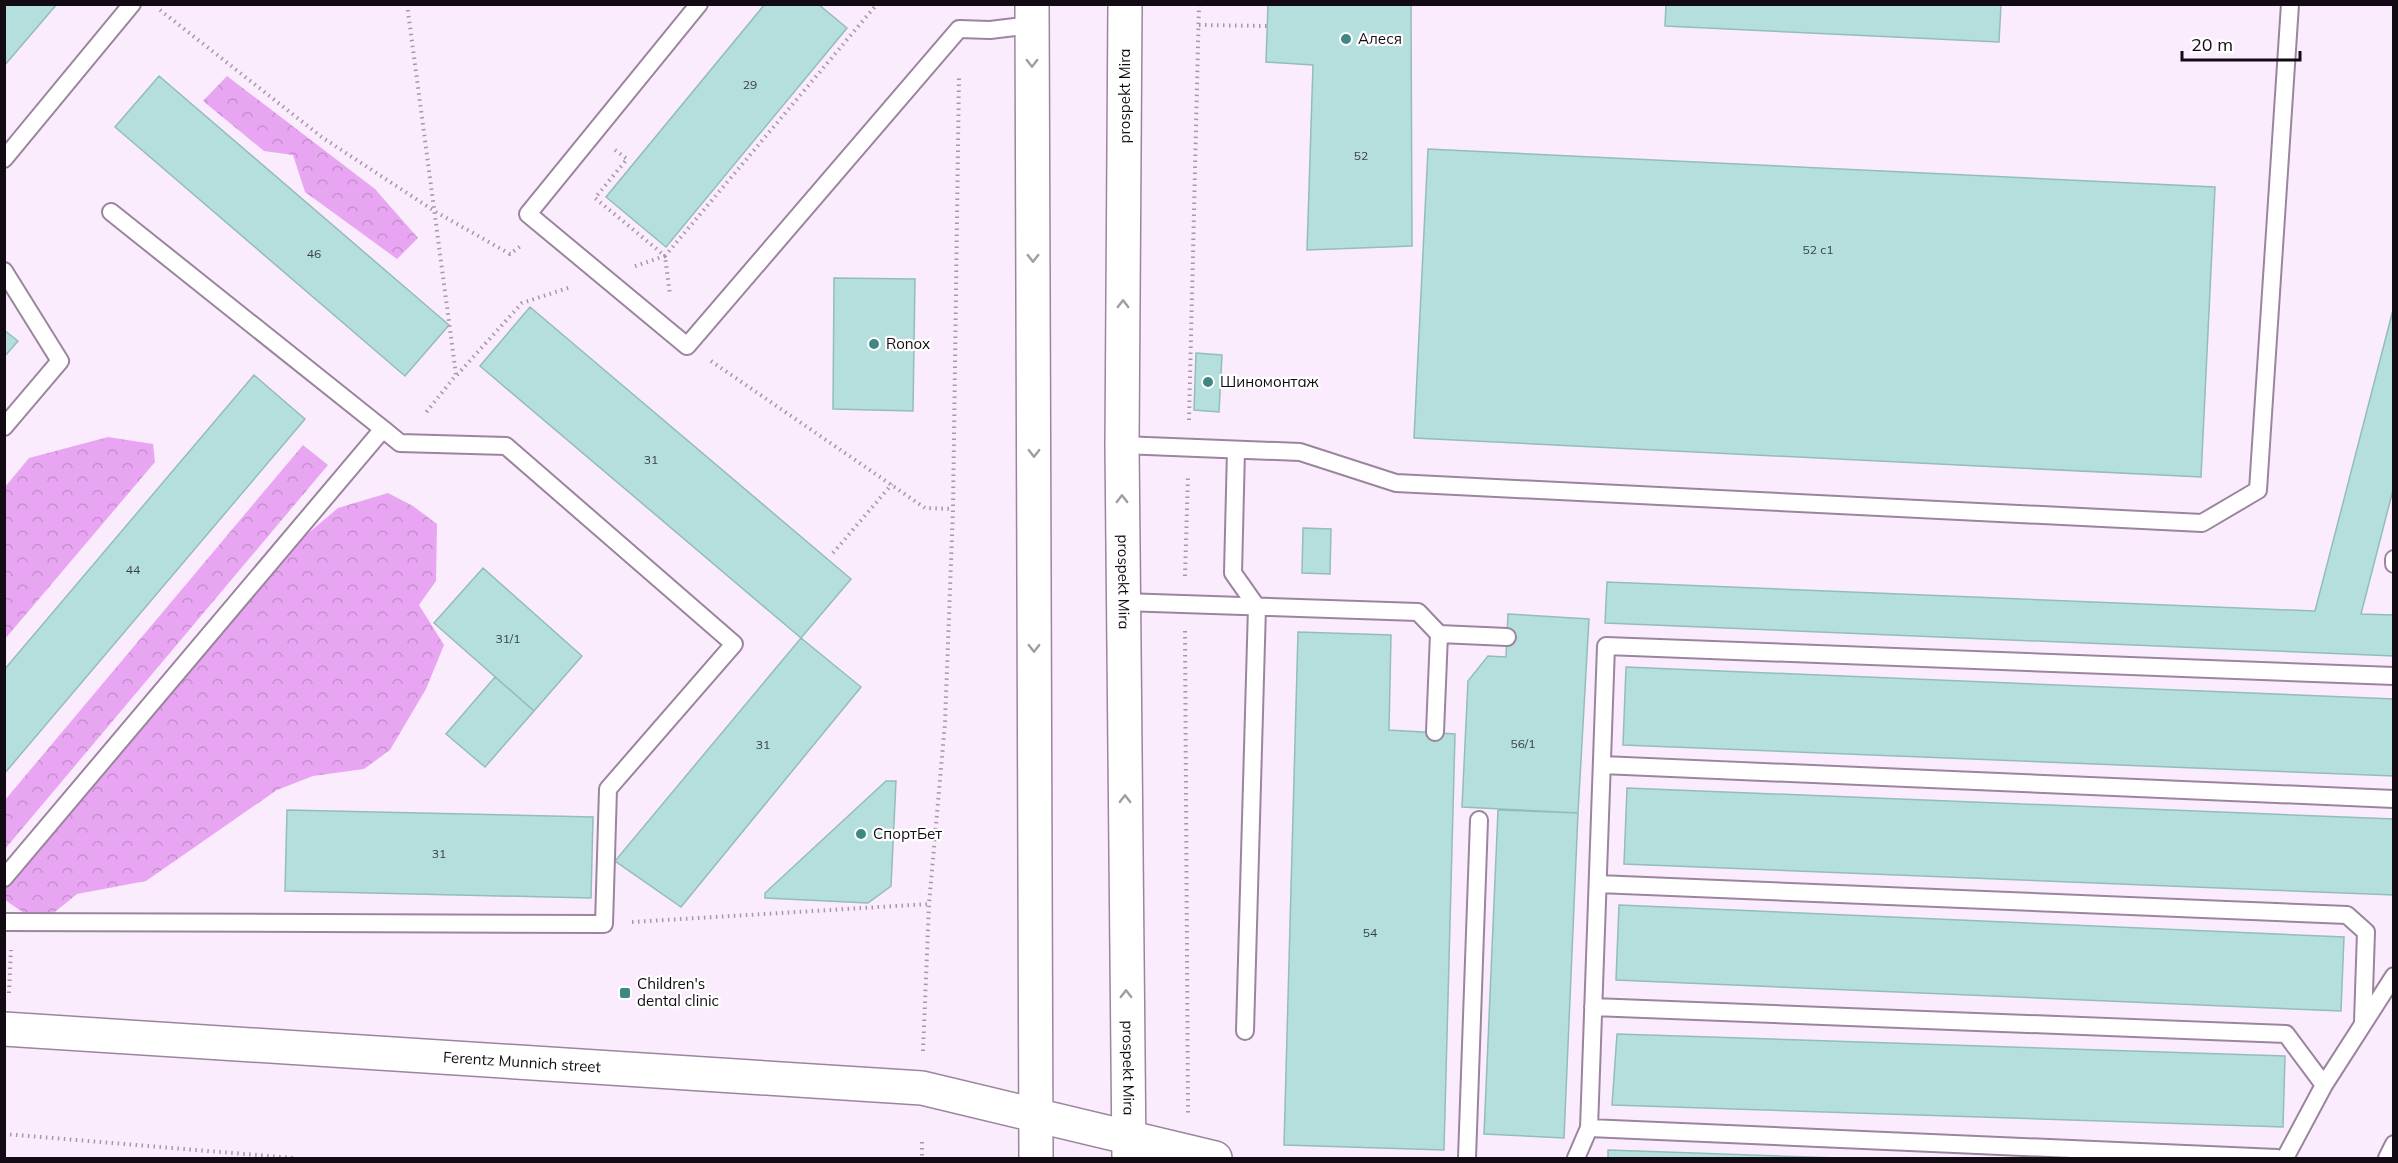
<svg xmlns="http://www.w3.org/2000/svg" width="2398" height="1163" font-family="Mulish,sans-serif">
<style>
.forest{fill:url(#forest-crowns)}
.building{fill:#b4dfdc;stroke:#93bdba;stroke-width:1.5}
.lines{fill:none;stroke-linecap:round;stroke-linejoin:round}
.service-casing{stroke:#9b859e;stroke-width:20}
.tertiary-casing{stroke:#9b859e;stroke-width:36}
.primary-casing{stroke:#9b859e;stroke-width:36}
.path{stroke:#a598a6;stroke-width:4;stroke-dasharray:1.5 4.5;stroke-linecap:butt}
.service{stroke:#fff;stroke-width:16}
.tertiary{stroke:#fff;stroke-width:33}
.primary{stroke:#fff;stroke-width:33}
.oneway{stroke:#a19da1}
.poi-dot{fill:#3f8783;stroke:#fff;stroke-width:2}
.labels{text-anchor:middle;stroke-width:4.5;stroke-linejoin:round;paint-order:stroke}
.number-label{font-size:12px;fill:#3b4046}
.poi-label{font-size:15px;fill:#130b14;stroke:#fff;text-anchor:start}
.street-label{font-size:15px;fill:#130b14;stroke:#fff}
</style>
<defs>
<pattern id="forest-crowns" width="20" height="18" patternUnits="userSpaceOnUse" patternTransform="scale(1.5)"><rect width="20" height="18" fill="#e8a6f2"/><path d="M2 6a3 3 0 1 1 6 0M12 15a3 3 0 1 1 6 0" fill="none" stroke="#c68ecf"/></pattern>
</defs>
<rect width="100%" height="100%" fill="#fbecfd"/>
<!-- forest -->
<path class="forest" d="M227,76L375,189L418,238L397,259L305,192L293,155L264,151L203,101Z
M108,437L153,444L155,462L5,639V487L29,458Z
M303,445L328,465L5,849V800Z
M388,493L413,506L437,524L436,581L419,605L444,645L426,689L390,750L364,769L313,776L277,790L146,881L77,894L40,924L5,900V882L286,552L338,508Z"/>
<!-- building -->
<path class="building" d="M4,4H57L4,66Z
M765,4H818L847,28L666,247L606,197Z
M1268,4H1411L1412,246L1307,250L1313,65L1266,62Z
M1666,4H2001L1999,42L1665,26Z
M159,76L449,325L405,376L115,127Z
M1428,149L2215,187L2201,477L1414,438Z
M834,278L915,279L913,411L833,409Z
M2394,306V486L2361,614L2394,615V656L1605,623L1607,582L2315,611Z
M530,307L851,579L801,638L480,366Z
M4,330L18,341L4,357Z
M1196,353L1222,355L1219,412L1194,410Z
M254,375L305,419L4,774V670Z
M1303,528L1331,529L1330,574L1302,573Z
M483,568L582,656L534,711L434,623Z
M1508,614L1589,619L1578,813L1462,807L1468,681L1488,656L1506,657Z
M1298,632L1391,635L1389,730L1455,734L1444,1150L1284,1145Z
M801,638L861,687L681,907L615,861Z
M1626,667L2394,699V776L1623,745Z
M495,677L534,711L485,767L446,734Z
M886,781H896L891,886L868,903L765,898V893Z
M1627,788L2394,819V895L1624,864Z
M287,810L593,817L591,898L285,891Z
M1498,810L1578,813L1564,1138L1484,1134Z
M1619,905L2344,937L2341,1011L1616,980Z
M1617,1034L2285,1056L2283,1127L1612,1105Z
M1608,1150L1838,1158H1608Z"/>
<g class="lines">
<defs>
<path id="service" d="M699,4L528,214L687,346L959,29L990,30L1032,25
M4,159L132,4
M4,271L60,361L4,427
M1122,445L1300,452L1396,483L2202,523L2258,490L2290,4
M1236,450L1233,573L1257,607L1245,1031
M2394,559V564
M1123,602L1418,612L1439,634L1507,637
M1435,732L1439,634
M1602,765L2394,799
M4,878L383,429L111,212
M1598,884L2347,915L2366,932L2363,1022
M4,922L604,924L608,789L734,644L506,446L400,443L383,429
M1593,1007L2286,1034L2324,1085
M1589,1128L2277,1158
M1467,1158L1479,820
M1576,1158L1589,1128L1606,646L2394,676
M2285,1158L2324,1085L2394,976
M2387,1158L2394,1144"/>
<g id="tertiary">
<path id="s1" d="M4,1029L922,1088L1215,1158"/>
</g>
<g id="primary">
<path d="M1032,4L1036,1158"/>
<path id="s2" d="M1125,4L1122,445L1129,1158"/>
</g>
</defs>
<!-- service casing -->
<use href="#service" class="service-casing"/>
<!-- tertiary casing -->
<use href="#tertiary" class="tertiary-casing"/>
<!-- primary casing -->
<use href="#primary" class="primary-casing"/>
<!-- path -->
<path class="path" d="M407,4L456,375L424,415
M160,10L323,138L436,212L510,254L522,245
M1199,25L1267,26
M615,150L627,159L595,198L665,256L877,4
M635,266L665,256L670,295
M711,361L925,508L953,509
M457,375L522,303L571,287
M1189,420L1199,4
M833,553L892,484
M1185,576L1188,475
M1185,631L1188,1113
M632,922L929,904
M9,993L11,950
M923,1051L929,904L945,723L953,509L959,75
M4,1134L293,1158
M922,1142V1158"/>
<!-- service -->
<use href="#service" class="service"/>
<!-- tertiary -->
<use href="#tertiary" class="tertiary"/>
<!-- primary -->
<use href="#primary" class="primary"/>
</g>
<!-- one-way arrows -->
<defs><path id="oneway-chevron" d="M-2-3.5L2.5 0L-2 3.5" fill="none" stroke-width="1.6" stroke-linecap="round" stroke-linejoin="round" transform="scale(1.5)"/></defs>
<g class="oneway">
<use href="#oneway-chevron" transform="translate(1032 63) rotate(90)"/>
<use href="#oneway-chevron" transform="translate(1033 258) rotate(90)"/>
<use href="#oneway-chevron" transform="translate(1123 304) rotate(-90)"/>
<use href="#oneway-chevron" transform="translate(1034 453) rotate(90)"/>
<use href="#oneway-chevron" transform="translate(1122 499) rotate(-90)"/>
<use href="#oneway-chevron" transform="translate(1034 648) rotate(90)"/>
<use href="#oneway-chevron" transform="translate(1125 799) rotate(-90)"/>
<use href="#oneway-chevron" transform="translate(1126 994) rotate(-90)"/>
</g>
<!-- markers -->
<g class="poi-dot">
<circle cx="1346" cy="39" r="6"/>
<circle cx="874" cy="344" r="6"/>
<circle cx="1208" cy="382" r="6"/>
<circle cx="861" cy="834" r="6"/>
<rect x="619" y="987" width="12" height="12" rx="3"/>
</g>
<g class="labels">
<!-- number labels -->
<g class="number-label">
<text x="750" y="89">29</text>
<text x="1361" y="160">52</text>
<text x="1818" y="254">52 с1</text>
<text x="314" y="258">46</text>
<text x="651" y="464">31</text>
<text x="133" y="574">44</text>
<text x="508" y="643">31/1</text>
<text x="1523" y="748">56/1</text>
<text x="763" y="749">31</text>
<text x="439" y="858">31</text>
<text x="1370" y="937">54</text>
</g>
<!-- poi labels -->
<g class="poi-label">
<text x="1358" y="44">Алеся</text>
<text x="886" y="349">Ronox</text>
<text x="1220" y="387">Шиномонтаж</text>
<text x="873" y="839">СпортБет</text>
<text x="637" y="989">Children's<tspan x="637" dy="17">dental clinic</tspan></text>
</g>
<!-- street labels -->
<g class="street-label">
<text transform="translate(1125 96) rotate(-90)" y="5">prospekt Mira</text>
<text dy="5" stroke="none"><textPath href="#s2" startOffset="578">prospekt Mira</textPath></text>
<text dy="5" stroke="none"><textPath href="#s1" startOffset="519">Ferentz Munnich street</textPath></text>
<text dy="5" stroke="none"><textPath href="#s2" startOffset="1064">prospekt Mira</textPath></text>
</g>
</g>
<!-- border -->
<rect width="2398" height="1163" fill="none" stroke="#130b14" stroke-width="12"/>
<!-- scale -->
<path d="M2182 51v9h118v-9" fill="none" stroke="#130b14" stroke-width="3"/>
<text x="2191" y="51" font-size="18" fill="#130b14" stroke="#ffffff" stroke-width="4.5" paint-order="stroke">20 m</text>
</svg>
